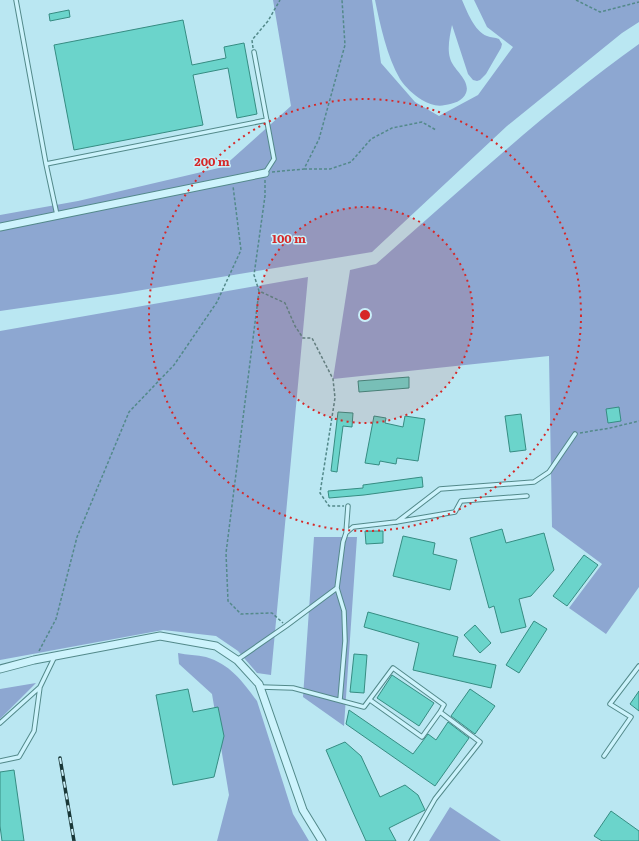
<svg xmlns="http://www.w3.org/2000/svg" width="639" height="841" font-family="Literata,serif">
<style>
.green{fill:#8da7d1}
.building{fill:#6bd4cb;stroke:#368c82}
.lines{fill:none;stroke-linecap:round;stroke-linejoin:round}
.lane-casing{stroke:#53898a;stroke-width:5.5}
.street-casing{stroke:#53898a;stroke-width:9}
.path{stroke:#53898a;stroke-width:1.5;stroke-dasharray:3 2;stroke-linecap:butt}
.lane{stroke:#cdf3fc;stroke-width:3.5}
.street{stroke:#cdf3fc;stroke-width:7}
.rail-casing{stroke:#193737;stroke-width:3.5}
.rail{stroke:#caeff9;stroke-width:2;stroke-dasharray:6;stroke-linecap:butt}
.ring{fill:none;stroke:#d62828;stroke-width:2;stroke-dasharray:2 4}
.centre{fill:#d62828;stroke:#caeff9;stroke-width:2}
.ring-label{font-size:12px;text-anchor:middle;font-weight:bold;fill:#d62828;stroke:#caeff9;stroke-width:3;stroke-linejoin:round;paint-order:stroke}
</style>
<rect width="100%" height="100%" fill="#bae7f2"/>
<!-- green -->
<path class="green" d="M273,0H372L381,63L415,102L439,116L478,95L513,47L487,27L474,0H639V22L622,33L507,126L372,252L118,294L0,311V215L78,201L223,167L291,106Z
M375,0H462C467,11 474,31 487,36C491,38 495,37 499,39L502,44L501,48L486,74L480,80L477,81L473,80L468,74L452,25C450,35 447,48 450,58C453,70 471,80 466,93C463,101 453,104 445,105C437,107 429,104 422,100C414,95 405,87 400,79C387,57 380,24 375,0Z
M639,44V587L606,634L569,608L602,564L552,527L549,356L333,379L350,270L376,264C462,189 546,110 639,44Z
M308,277L271,675L257,673L238,651L216,636L163,630L0,660V331Z
M314,537H357L344,726L303,697Z
M178,653C187,655 197,655 206,657C230,664 243,682 257,701L293,814L309,841H217L229,795L212,694L179,664Z
M36,683L0,719V689Z
M450,807L501,841H429Z"/>
<!-- building -->
<path class="building" d="M69,10L70,17L50,21L49,14Z
M183,20L192,65L226,58L224,47L244,43L257,114L237,118L228,68L193,75L203,125L74,150L54,45Z
M409,377V388L359,392L358,381Z
M619,407L621,421L608,423L606,409Z
M338,412L353,413L352,427L343,426L337,472L331,471Z
M521,414L526,450L510,452L505,416Z
M374,416L386,418L385,423L403,427L405,416L425,419L418,461L397,458L396,464L380,461L379,465L365,463Z
M422,477L423,487L364,495L329,498L328,491L363,488V485Z
M502,529L506,543L544,533L554,570L531,596L519,599L526,627L501,633L494,606L489,608L470,538Z
M365,531H383V543L366,544Z
M403,536L435,543L433,554L457,560L450,590L393,576Z
M584,555L598,565L567,606L553,596Z
M368,612L458,637L453,656L496,665L491,688L413,670L419,643L364,627Z
M534,621L547,629L519,673L506,665Z
M475,625L491,643L480,653L464,635Z
M354,654L367,655L364,693L350,692Z
M392,675L434,703L419,726L377,698Z
M188,689L193,712L218,707L224,736L214,777L173,785L156,695Z
M470,689L495,706L475,734L451,716Z
M639,691V711L630,704Z
M349,710L413,754L428,734L436,740L448,722L469,738L435,786L346,724Z
M345,742L361,756L380,797L405,785L418,795L425,810L389,828L396,841H366L352,810L326,750Z
M14,770L24,841H2L0,826V772Z
M611,811L639,831V841H602L594,836Z"/>
<g class="lines">
<defs>
<path id="lane" d="M16,0L46,164
M254,52L274,159L265,173
M57,215L46,164L267,120
M397,522L440,489L534,482L549,472L575,434
M346,533L348,506
M337,588L344,611L345,641L340,700
M237,660L286,626L337,588L343,542L346,533L353,527L396,522L455,512L461,501L527,496
M261,687L293,688L364,707L393,668L444,705L440,712L480,742L435,799L411,841
M370,700L422,737L440,712
M0,723L40,687
M604,756L631,717L610,704L639,666
M0,761L19,757L34,731L40,687L55,656"/>
<path id="street" d="M0,227L265,173
M0,669L34,660L160,636L216,646L237,660L259,684L303,810L322,841"/>
</defs>
<!-- lane casing -->
<use href="#lane" class="lane-casing"/>
<!-- street casing -->
<use href="#street" class="street-casing"/>
<!-- path -->
<path class="path" d="M576,0L600,12L639,2
M253,48L252,40L268,21L280,0
M304,169H330L351,162L371,139L392,128L422,122L436,130
M272,172L304,169L319,139L345,45L342,0
M265,180V196L254,275L259,291L285,303L295,326L303,338H312L333,379L335,398L320,493L329,506H344
M259,291L226,553L228,601L241,614L272,613L283,623
M580,433L610,428L639,421
M39,651L56,619L77,537L129,412L174,365L217,302L241,250L233,186"/>
<!-- lane -->
<use href="#lane" class="lane"/>
<!-- street -->
<use href="#street" class="street"/>
<defs>
<path id="rail" d="M60,758L74,841"/>
</defs>
<!-- rail casing -->
<use href="#rail" class="rail-casing"/>
<!-- rail -->
<use href="#rail" class="rail"/>
</g>
<!-- distance rings -->
<circle cx="365" cy="315" r="108" fill="#d62828" fill-opacity=".12"/>
<g class="ring">
<circle cx="365" cy="315" r="108"/>
<circle cx="365" cy="315" r="216"/>
</g>
<circle cx="365" cy="315" r="6" class="centre"/>
<g class="ring-label">
<text x="212" y="166">200 m</text>
<text x="289" y="243">100 m</text>
</g>
</svg>
